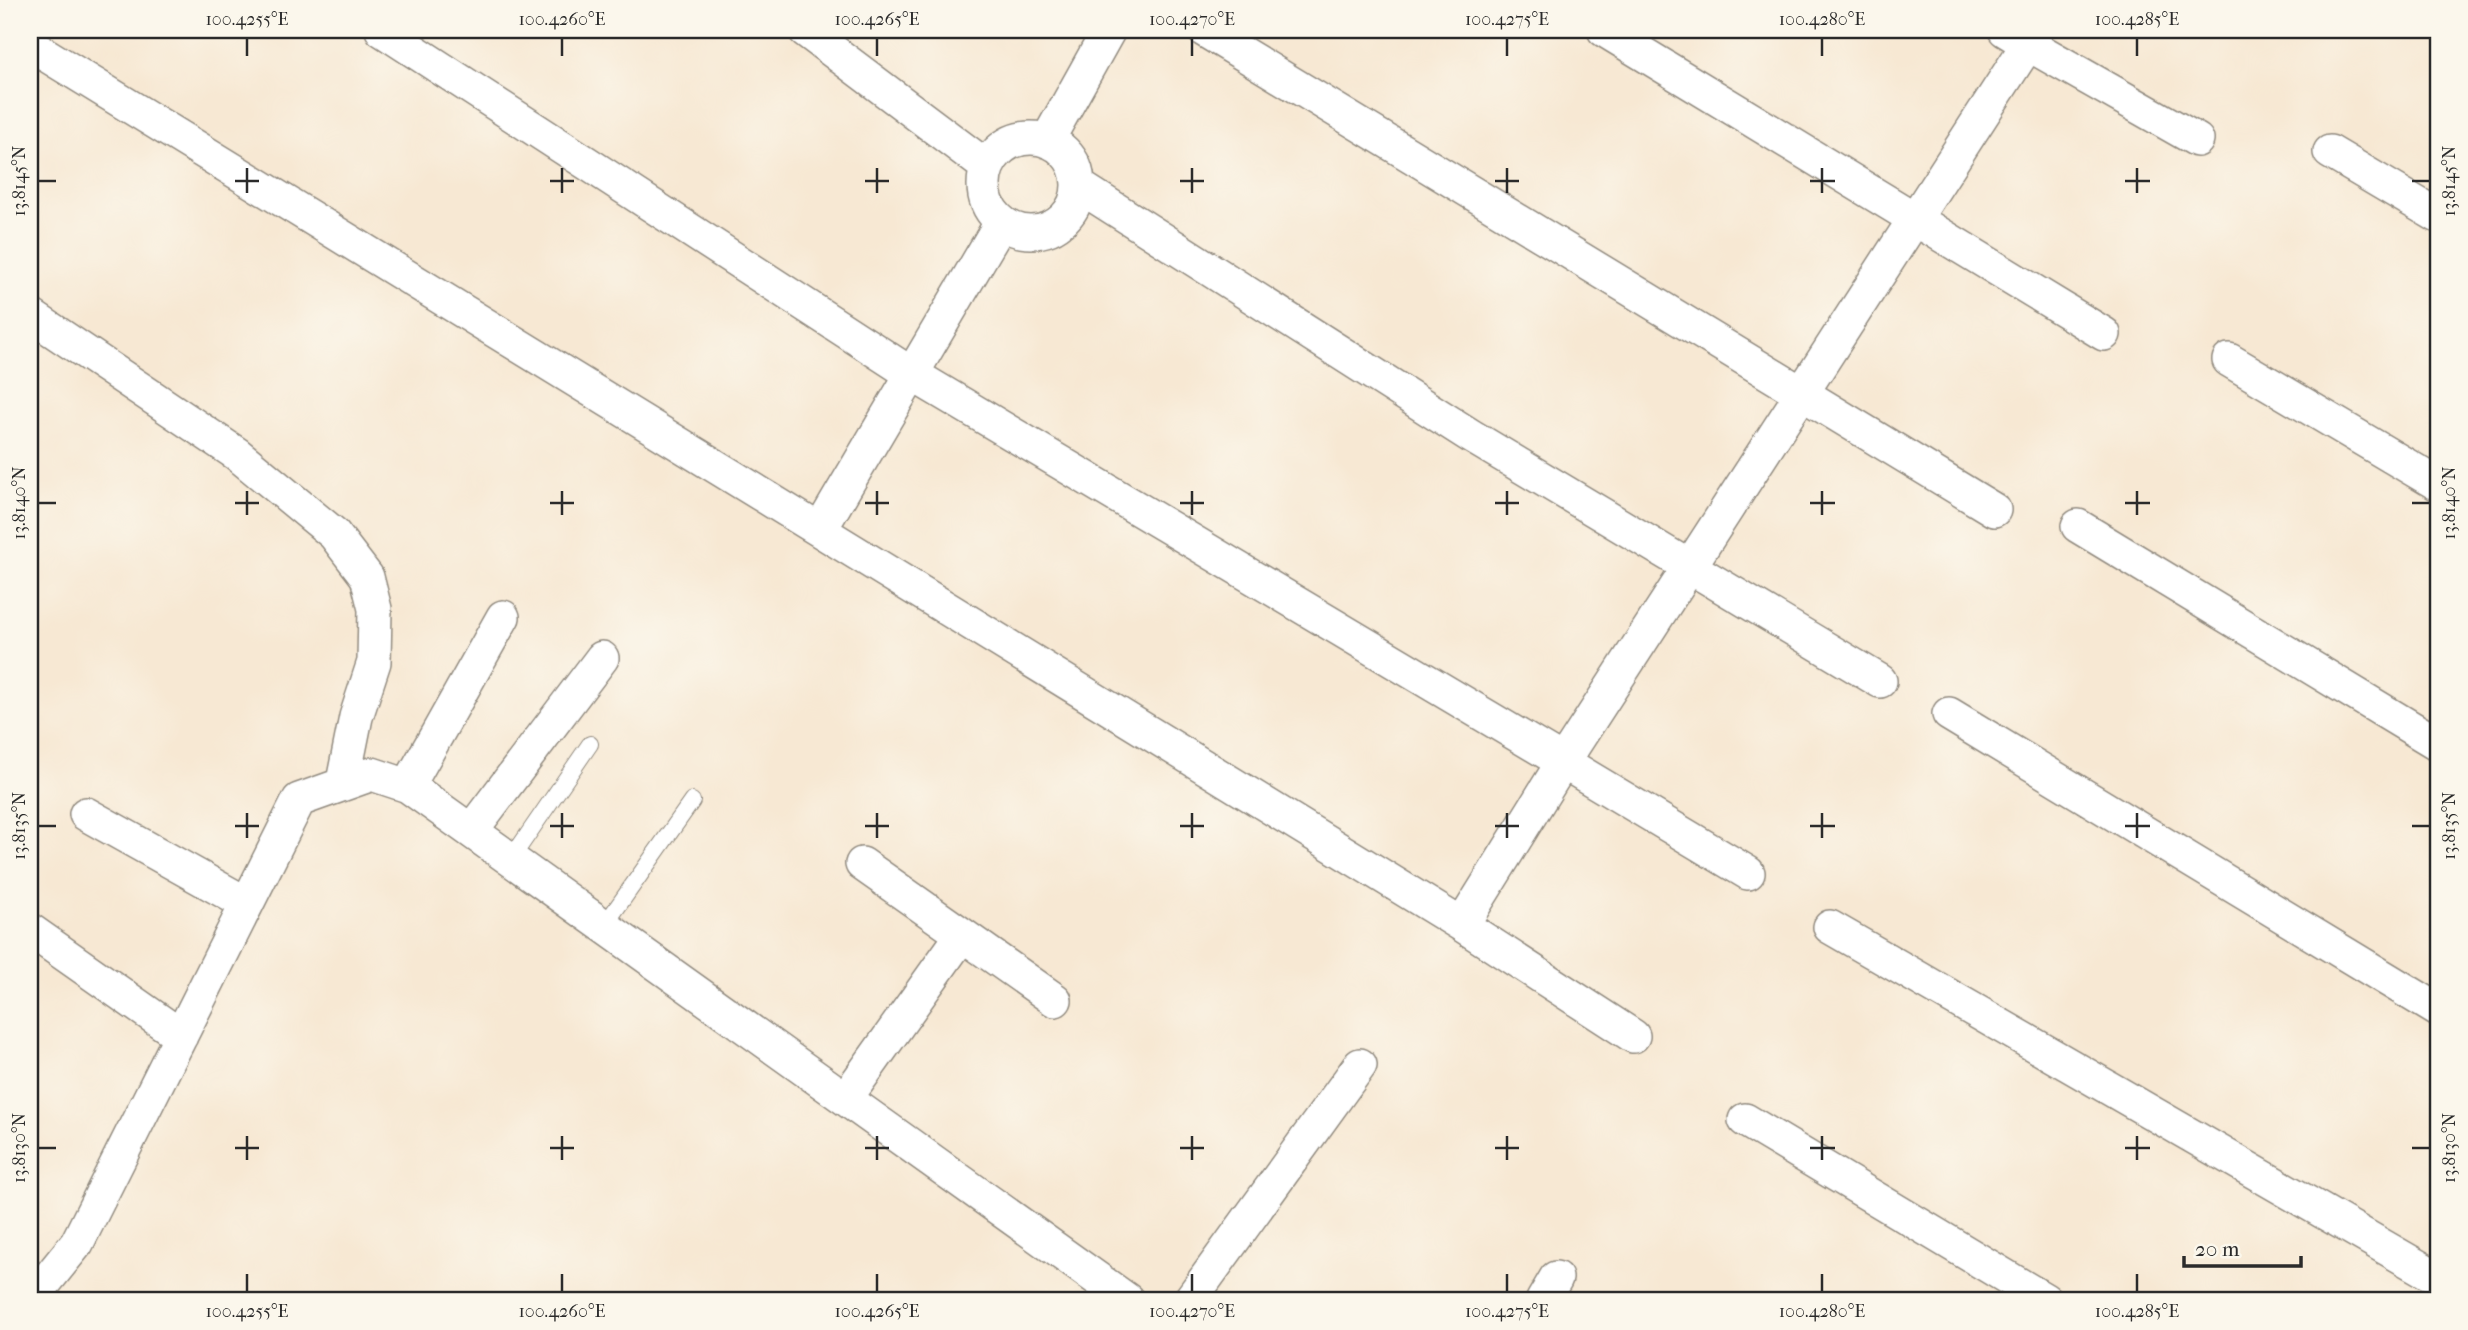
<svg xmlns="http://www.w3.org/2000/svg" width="2468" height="1330" font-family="'IM FELL French Canon',serif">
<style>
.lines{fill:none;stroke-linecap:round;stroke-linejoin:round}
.lane-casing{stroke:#918a7f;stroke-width:18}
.street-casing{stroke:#918a7f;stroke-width:36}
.lane{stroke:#fff;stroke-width:16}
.street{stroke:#fff;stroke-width:33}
.ticks{fill:none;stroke:#2b2b2b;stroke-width:2.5}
.neatline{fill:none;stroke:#2b2b2b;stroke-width:2.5}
.ticks-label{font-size:18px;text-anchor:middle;fill:#2b2b2b}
</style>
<rect width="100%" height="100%" fill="#fbf7ec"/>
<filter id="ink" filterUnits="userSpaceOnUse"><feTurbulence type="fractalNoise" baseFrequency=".0143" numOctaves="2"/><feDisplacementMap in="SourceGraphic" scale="14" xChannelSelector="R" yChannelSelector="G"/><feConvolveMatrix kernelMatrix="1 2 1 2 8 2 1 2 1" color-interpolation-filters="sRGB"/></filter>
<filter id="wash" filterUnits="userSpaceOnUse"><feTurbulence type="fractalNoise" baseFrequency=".00686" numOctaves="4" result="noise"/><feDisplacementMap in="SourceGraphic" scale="28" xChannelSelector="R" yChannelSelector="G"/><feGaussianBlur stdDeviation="1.57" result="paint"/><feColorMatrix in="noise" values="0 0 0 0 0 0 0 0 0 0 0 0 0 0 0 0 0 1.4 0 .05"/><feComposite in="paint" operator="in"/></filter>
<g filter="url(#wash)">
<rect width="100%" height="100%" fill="#f7e8d3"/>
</g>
<g filter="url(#ink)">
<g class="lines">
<defs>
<path id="lane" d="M511,859L590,744
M604,926L692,801"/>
<path id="street" d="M382,30L910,373L1563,762L2028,44L2005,30
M805,30L987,167
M1204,30L1994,510
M1604,30L2104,334
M2028,44L2197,140
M30,45L1462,925L1633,1036
M984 185a47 47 0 1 1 94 0a47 47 0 1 1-94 0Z
M1047,141L1109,30
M2330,152L2438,216
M1079,186L1471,436L1880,681
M30,315L237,454L334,534L367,577L375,609L374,662L356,717L343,782
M2229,360L2438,484
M2078,526L2438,744
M820,530L1001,223
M1949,714L2438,1010
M408,786L503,617
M86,814L247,904
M471,831L602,658
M862,864L1055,1000
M1462,925L1563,762L1748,873
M1830,927L2438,1278
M30,930L181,1036
M846,1098L962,935
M1745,1120L2045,1300
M31,1300L77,1243L299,800L372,774L408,786L1127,1300
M1190,1300L1360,1065
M1543,1300L1556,1278"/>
</defs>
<!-- lane casing -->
<use href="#lane" class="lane-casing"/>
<!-- street casing -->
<use href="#street" class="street-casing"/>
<!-- lane -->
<use href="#lane" class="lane"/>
<!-- street -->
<use href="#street" class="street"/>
</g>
</g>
<!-- ticks -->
<path class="ticks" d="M247,38V56M562,38V56M877,38V56M1192,38V56M1507,38V56M1822,38V56M2137,38V56M247,168V193M562,168V193M877,168V193M1192,168V193M1507,168V193M1822,168V193M2137,168V193M38,181H56M235,181H259M550,181H574M865,181H889M1180,181H1204M1495,181H1519M1810,181H1835M2125,181H2150M2412,181H2430M247,491V515M562,491V515M877,491V515M1192,491V515M1507,491V515M1822,491V515M2137,491V515M38,503H56M235,503H259M550,503H574M865,503H889M1180,503H1204M1495,503H1519M1810,503H1835M2125,503H2150M2412,503H2430M247,813V838M562,813V838M877,813V838M1192,813V838M1507,813V838M1822,813V838M2137,813V838M38,826H56M235,826H259M550,826H574M865,826H889M1180,826H1204M1495,826H1519M1810,826H1835M2125,826H2150M2412,826H2430M247,1136V1160M562,1136V1160M877,1136V1160M1192,1136V1160M1507,1136V1160M1822,1136V1160M2137,1136V1160M38,1148H56M235,1148H259M550,1148H574M865,1148H889M1180,1148H1204M1495,1148H1519M1810,1148H1835M2125,1148H2150M2412,1148H2430M247,1274V1292M562,1274V1292M877,1274V1292M1192,1274V1292M1507,1274V1292M1822,1274V1292M2137,1274V1292"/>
<!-- margin -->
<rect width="2468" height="1330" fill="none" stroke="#fbf7ec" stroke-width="77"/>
<!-- scale -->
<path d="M2184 1256v10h117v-10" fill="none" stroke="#2b2b2b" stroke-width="3.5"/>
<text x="2195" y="1256" font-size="21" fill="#2b2b2b" stroke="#fbf7ec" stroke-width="5" paint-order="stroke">20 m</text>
<rect x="38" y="38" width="2392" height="1254" class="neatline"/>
<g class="ticks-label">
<text x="247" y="25">100.4255°E</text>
<text x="562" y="25">100.4260°E</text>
<text x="877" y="25">100.4265°E</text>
<text x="1192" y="25">100.4270°E</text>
<text x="1507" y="25">100.4275°E</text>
<text x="1822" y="25">100.4280°E</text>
<text x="2137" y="25">100.4285°E</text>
<text transform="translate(19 181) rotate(-90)" y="6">13.8145°N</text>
<text transform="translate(2449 181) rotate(-90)" y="6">13.8145°N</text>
<text transform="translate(19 503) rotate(-90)" y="6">13.8140°N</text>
<text transform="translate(2449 503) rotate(-90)" y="6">13.8140°N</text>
<text transform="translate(19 826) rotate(-90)" y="6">13.8135°N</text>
<text transform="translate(2449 826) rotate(-90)" y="6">13.8135°N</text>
<text transform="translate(19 1148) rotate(-90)" y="6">13.8130°N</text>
<text transform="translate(2449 1148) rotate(-90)" y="6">13.8130°N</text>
<text x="247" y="1317">100.4255°E</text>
<text x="562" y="1317">100.4260°E</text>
<text x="877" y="1317">100.4265°E</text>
<text x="1192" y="1317">100.4270°E</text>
<text x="1507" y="1317">100.4275°E</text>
<text x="1822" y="1317">100.4280°E</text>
<text x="2137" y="1317">100.4285°E</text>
</g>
</svg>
